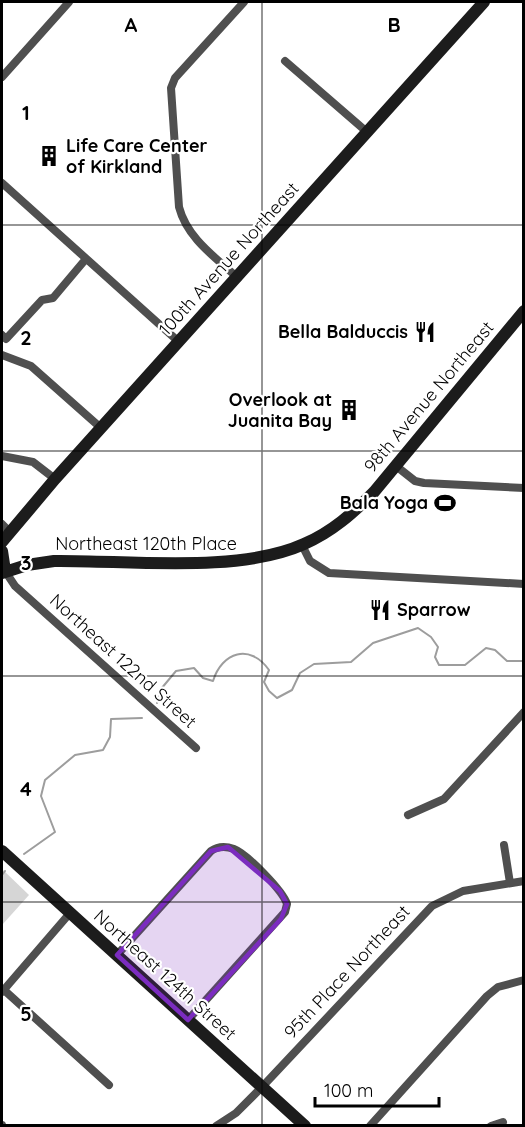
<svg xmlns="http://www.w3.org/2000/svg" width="525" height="1127" font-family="Quicksand,sans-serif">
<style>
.green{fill:#d6d6d6}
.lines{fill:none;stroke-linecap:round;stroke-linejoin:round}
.stream{stroke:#9d9d9d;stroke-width:2}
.street{stroke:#4f4f4f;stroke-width:8}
.secondary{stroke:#1c1c1c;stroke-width:12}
.marked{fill:#7b2cbf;fill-opacity:0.2;stroke:#7b2cbf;stroke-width:4.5;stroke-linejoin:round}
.grid{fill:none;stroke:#000;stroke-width:1.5;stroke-opacity:0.55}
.labels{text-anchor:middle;stroke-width:4.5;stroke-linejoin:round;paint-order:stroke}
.poi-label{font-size:18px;font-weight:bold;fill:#000;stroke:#fff;text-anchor:end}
.street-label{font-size:18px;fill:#000;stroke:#fff}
.grid-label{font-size:20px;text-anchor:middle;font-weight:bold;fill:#000;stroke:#fff;stroke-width:4.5;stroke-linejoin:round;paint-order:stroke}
</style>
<rect width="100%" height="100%" fill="#fff"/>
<!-- green -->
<path class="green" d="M2,869L29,895L2,925Z"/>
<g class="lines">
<!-- stream -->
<path class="stream" d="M157,703L161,689L176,671L194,668L203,678L213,681C222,652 250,643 269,670L264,682L269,691L277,698L292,690L300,673L314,664L351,662L373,643L418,628L431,637L438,647L435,657L439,665H465L486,648L495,650L507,661H524
M24,854L55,832L41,796L45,780L75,755L103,750L110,737L111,719L142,718
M2,875L5,871"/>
<!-- street -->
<path class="street" d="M285,61L367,132
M2,77L69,2
M2,183L179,342
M238,278C215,257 187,238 179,207L171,88L175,78L244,2
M2,335L6,339L42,300L53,298L85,260
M2,355L31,366L101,428
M2,456L33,462L55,479
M396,466L415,481L424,483L524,488
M2,524L9,531
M302,545L310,561L329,573L524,584
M5,571L15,586L196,748
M408,815L444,799L524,712
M504,845L510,883
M117,955L211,851C218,846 226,846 234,849C247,854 283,891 287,904L285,912L188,1020
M4,990L109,1085
M2,992L70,913
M2,1125V1126
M216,1126L236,1113L262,1087L432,906L463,891L524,881
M370,1126L487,996L498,987L524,980
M491,1126L503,1122"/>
<!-- secondary -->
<path class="secondary" d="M2,542L55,479L484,2
M2,551L5,571
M2,573L27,565L54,561C127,560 238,574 304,544C332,532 353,513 374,492L524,311
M2,851L305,1126"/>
</g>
<!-- marked area -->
<path class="marked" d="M228,847L280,891L287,904L281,919L188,1020L117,955L211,851Z"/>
<!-- grid -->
<path class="grid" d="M262,2V1126M2,225H524M2,451H524M2,676H524M2,902H524"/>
<!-- icons -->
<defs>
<symbol id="building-bare" viewBox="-9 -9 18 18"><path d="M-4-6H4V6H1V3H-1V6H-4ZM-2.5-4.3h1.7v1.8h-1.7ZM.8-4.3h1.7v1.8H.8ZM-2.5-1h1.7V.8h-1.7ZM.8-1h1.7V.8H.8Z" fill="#000" stroke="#fff" stroke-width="2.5" paint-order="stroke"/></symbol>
<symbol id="restaurant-bare" viewBox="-9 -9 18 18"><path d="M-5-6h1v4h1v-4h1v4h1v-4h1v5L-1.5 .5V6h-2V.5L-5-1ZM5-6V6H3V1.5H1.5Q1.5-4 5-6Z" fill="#000" stroke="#fff" stroke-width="2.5" paint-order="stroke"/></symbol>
<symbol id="stadium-bare" viewBox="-9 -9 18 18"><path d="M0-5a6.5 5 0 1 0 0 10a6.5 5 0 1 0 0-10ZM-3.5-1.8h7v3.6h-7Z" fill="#000" stroke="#fff" stroke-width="2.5" paint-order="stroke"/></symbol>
</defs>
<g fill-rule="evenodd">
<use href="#building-bare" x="34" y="141" width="30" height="30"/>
<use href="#restaurant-bare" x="410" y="317" width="30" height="30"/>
<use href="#building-bare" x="334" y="395" width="30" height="30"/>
<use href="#stadium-bare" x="430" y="488" width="30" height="30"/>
<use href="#restaurant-bare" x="365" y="595" width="30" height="30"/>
</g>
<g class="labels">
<!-- poi labels -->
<g class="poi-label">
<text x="66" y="152" text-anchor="start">Life Care Center<tspan x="66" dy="21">of Kirkland</tspan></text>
<text x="408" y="338">Bella Balduccis</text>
<text x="332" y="406">Overlook at<tspan x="332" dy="21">Juanita Bay</tspan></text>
<text x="428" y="509">Bala Yoga</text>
<text x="397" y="616" text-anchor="start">Sparrow</text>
</g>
<!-- street labels -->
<g class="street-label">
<text transform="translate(229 259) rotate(-48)" y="6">100th Avenue Northeast</text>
<text transform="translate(429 397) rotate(-50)" y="6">98th Avenue Northeast</text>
<text x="146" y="550">Northeast 120th Place</text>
<text transform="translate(123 661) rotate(42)" y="6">Northeast 122nd Street</text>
<text transform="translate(347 972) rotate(-47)" y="6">95th Place Northeast</text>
<text transform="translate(165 975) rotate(42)" y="6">Northeast 124th Street</text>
</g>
</g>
<g class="grid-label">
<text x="131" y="32">A</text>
<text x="394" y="32">B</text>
<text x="26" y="120">1</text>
<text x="26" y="345">2</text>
<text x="26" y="570">3</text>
<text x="26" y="796">4</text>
<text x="26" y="1021">5</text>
</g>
<!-- border -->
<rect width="525" height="1127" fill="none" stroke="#000000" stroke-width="6"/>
<!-- scale -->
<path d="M315 1097v9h124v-9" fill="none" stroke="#000000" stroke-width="3"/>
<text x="324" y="1097" font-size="18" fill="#000000" stroke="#ffffff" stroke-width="4.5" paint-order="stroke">100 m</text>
</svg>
